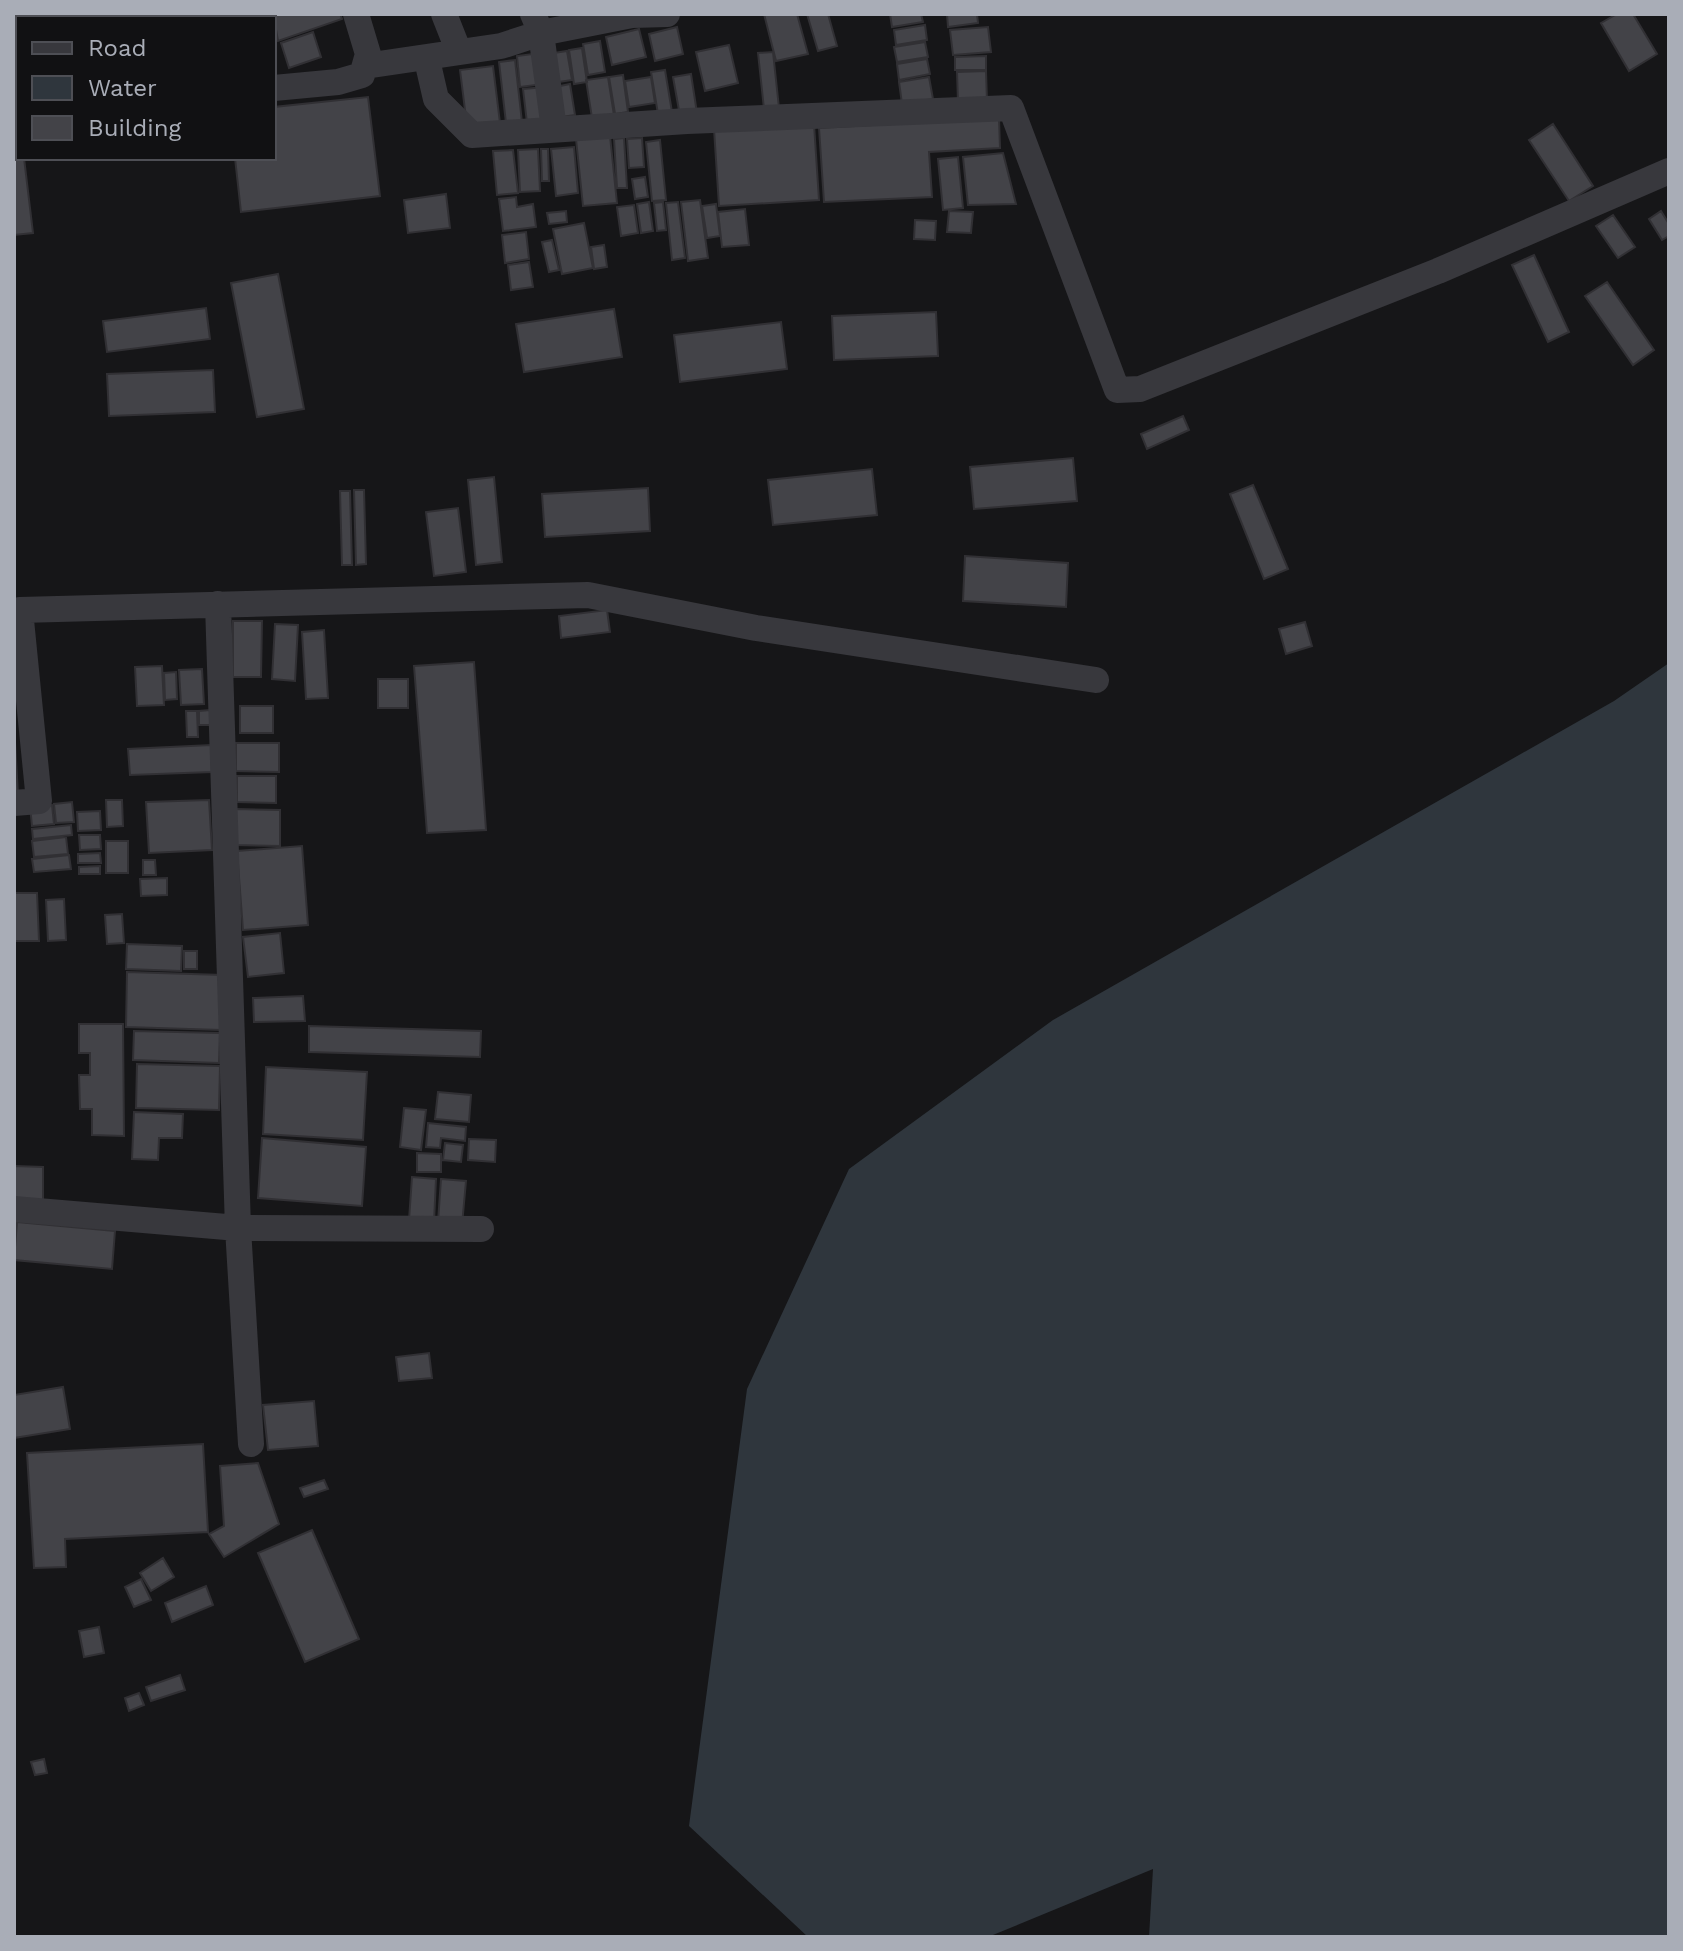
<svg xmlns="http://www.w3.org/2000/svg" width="1683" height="1951" font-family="'Work Sans',sans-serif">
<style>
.water{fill:#2f363d}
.building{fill:#434348;stroke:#313034;stroke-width:2}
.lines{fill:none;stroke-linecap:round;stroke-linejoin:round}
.minor{stroke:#38383d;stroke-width:26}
</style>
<rect width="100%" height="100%" fill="#161618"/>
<!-- water -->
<path class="water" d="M1669,663V1937H1149L1153,1869L988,1937H808L689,1826L747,1389L849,1169L1053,1020L1614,701Z"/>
<!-- building -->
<path class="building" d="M27,14H36L38,18H18V36L14,19Z
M82,14H117L119,18H84Z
M223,14H247L248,18H211Z
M269,14H340L342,19L278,41L274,18Z
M764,14H797L808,54L776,61Z
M807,14H828L837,46L818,51Z
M890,14H921L923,22L892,27Z
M947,14H977L978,23L948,27Z
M1617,14H1633L1657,54L1629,71L1601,23Z
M925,25L927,40L896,45L894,30Z
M677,27L683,54L655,61L649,34Z
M988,27L991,52L953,55L950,30Z
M639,29L646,57L612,65L606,37Z
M313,32L321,57L289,68L281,43Z
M600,41L605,72L588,75L583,44Z
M925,42L928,57L897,62L894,47Z
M729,45L738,83L705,91L696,52Z
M582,48L587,82L574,84L569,50Z
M567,51L572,80L552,83L547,54Z
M773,52L779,108L764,109L758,53Z
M540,53L544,84L520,87L517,56Z
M986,56V70H955V57Z
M927,59L930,74L899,80L897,64Z
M515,60L522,122L506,123L499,62Z
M493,66L500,123L467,126L460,70Z
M665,70L672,112L658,114L651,72Z
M986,71L987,101L958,102L957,72Z
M691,74L697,113L680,116L673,77Z
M623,75L628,112L615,114L609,77Z
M608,77L614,115L592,118L586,80Z
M651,77L655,103L629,107L625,81Z
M929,77L933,99L902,104L899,82Z
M570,84L575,115L555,118L550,88Z
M545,87L549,120L527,123L523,89Z
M368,97L380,196L241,212L235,158H274V107Z
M999,118L1000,148L929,152L932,197L824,202L819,128Z
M814,124L819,200L719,206L714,129Z
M1553,124L1593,186L1569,201L1529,140Z
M610,136L617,203L583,206L576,139Z
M624,138L627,188H617L614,139Z
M642,138L644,167L629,168L627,139Z
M660,140L666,200L652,201L646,142Z
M574,147L578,193L556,196L551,149Z
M538,149L540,191L520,192L518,150Z
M541,149H548L549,181H542Z
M513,150L518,193L497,195L493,151Z
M14,153L24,158L33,233L14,235Z
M1003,153L1016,204L968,205L963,157Z
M958,157L963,208L943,210L938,159Z
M645,177L648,197L635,199L632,179Z
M446,194L450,228L408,233L404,200Z
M516,197L517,207L533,204L536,227L503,231L499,199Z
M700,200L708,258L688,261L681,202Z
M649,202L653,231L641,233L637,204Z
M663,202L666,230L657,231L654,203Z
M678,202L685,258L672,260L666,203Z
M716,204L720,236L707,238L702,206Z
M634,205L638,233L621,236L617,207Z
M745,209L749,245L722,247L718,212Z
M566,211L567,222L549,224L547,213Z
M949,211L973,212L971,233L947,232Z
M1661,211L1669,224V236L1662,240L1649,219Z
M1613,215L1635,247L1618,258L1596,226Z
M915,220L936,221L935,240L914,239Z
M584,223L593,268L562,274L553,229Z
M526,232L529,259L505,263L502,235Z
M552,240L559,270L549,272L542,242Z
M604,245L607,267L594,269L591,247Z
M1534,255L1569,332L1548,342L1512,265Z
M529,262L533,287L511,290L508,265Z
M278,274L304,409L257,417L231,283Z
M1607,282L1654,350L1633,365L1585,296Z
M206,308L210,339L107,352L103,321Z
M614,309L622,357L524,372L516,324Z
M936,312L938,356L834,360L832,316Z
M781,322L787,369L680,382L674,335Z
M213,370L215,412L109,416L107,374Z
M1183,416L1189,430L1147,449L1141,434Z
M1073,458L1077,501L974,509L970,467Z
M872,469L877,515L773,525L768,480Z
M494,477L502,562L476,565L468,480Z
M1253,485L1288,569L1264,579L1230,494Z
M648,488L650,531L545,537L542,494Z
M354,490H364L366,564L356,565Z
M340,491H350L352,565H342Z
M458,508L466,572L434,576L426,512Z
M965,556L1068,563L1066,607L963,601Z
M607,610L610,632L561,638L559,616Z
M233,621H262L261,677H233Z
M1305,622L1312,646L1286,654L1279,629Z
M275,624L298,625L295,681L272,679Z
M324,630L328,698L306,699L302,632Z
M474,662L486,830L427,833L414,666Z
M162,666L164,705L137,706L135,667Z
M202,669L204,704L181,705L179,670Z
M176,672L177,699L165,700L164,673Z
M378,679H408V708H378Z
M240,706H273V733H240Z
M210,710L211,725H199V711Z
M186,711H197L198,737H187Z
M14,724L18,795H14Z
M236,743H279V772L236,771Z
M211,745L212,772L130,775L128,749Z
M237,776H276V803L237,802Z
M106,800H122L123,826L107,827Z
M209,800L212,850L149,853L146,802Z
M72,802L74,822L56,823L54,804Z
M52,805L54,824L32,826L30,806Z
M236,809L280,810V846L236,845Z
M100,811L101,830L78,831L77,812Z
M71,825L72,835L33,839L32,829Z
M79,835H100L101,849L80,850Z
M66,837L68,854L34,857L32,841Z
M106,841H128V873H106Z
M302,846L308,925L243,930L237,851Z
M100,853L101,863H78V854Z
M69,855L71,869L34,872L32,859Z
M143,860H155L156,875H143Z
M100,866V874H79V867Z
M167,878V895L141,896L140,879Z
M14,893H37L39,941H15Z
M64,899L66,940L48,941L46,900Z
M122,914L124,943L107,944L105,915Z
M280,933L284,973L248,977L243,937Z
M127,944L182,946L181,971L126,969Z
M184,951H197V969H184Z
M127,972L223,975L221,1030L126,1027Z
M303,996L305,1021L254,1022L253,998Z
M79,1024H123L124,1136L92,1135V1109H80L79,1075H90V1053H79Z
M309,1026L481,1031L480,1057L309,1052Z
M134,1031L220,1033L219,1063L133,1060Z
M137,1064L220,1066L219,1110L136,1108Z
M266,1067L367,1072L363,1140L263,1134Z
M438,1092L471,1095L469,1122L435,1119Z
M404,1108L426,1110L421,1150L400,1147Z
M134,1112L183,1114L182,1138H159L158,1160L132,1159Z
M428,1123L466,1127L465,1141L441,1138L440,1148L426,1147Z
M262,1138L366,1147L362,1206L258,1198Z
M469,1139L496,1140L495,1162L468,1160Z
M445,1143L463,1145L461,1162L443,1160Z
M417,1153L441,1154V1172H417Z
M15,1166L43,1167V1208H14Z
M412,1177L436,1179L434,1222L409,1220Z
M441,1179L466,1181L462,1225L438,1222Z
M17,1222L115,1231L112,1269L14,1260Z
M429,1353L432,1378L399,1381L396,1357Z
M63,1387L70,1429L14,1438V1395Z
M314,1401L318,1446L268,1450L263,1405Z
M203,1444L208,1532L65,1539L66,1567L34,1568L27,1453Z
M258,1463L279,1524L224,1557L209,1534L224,1526L220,1466Z
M324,1480L328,1489L304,1497L300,1488Z
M312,1530L359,1639L305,1662L258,1553Z
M163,1558L174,1577L151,1591L140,1573Z
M141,1579L151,1600L134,1607L125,1587Z
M206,1586L213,1605L172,1622L165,1603Z
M99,1627L104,1653L84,1657L79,1631Z
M180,1675L185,1690L151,1701L146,1687Z
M139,1693L144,1705L129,1711L125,1698Z
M44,1759L47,1773L35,1775L31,1762Z"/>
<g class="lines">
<!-- minor -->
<path class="minor" d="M70,14L72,18
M153,14L155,18
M444,14L459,52
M533,14L541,33L554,129
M427,60L436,99L472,135L687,121L1011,108L1117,390L1140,389L1438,271L1669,171
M365,66L501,46L541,33L632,15L667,14
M274,88L338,82L362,75L368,54L356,14
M14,99V104
M218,604L238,1228L251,1444
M20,610L588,595L756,628L1096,680
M14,611L20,610L39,801L14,803
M14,1209L238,1228L481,1229"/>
</g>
<!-- border -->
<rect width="1683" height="1951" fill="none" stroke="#a9adb7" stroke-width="32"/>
<!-- legend -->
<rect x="16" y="16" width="260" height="144" fill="#111113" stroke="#4e4f55" stroke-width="2"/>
<rect x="32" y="42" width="40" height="12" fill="#38383d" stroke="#4e4f55" stroke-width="2"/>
<text x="88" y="56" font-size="24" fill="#a9adb7">Road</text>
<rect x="32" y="76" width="40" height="24" fill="#2f363d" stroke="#4e4f55" stroke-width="2"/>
<text x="88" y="96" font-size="24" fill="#a9adb7">Water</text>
<rect x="32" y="116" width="40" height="24" fill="#434348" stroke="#4e4f55" stroke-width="2"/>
<text x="88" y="136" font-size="24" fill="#a9adb7">Building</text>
</svg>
